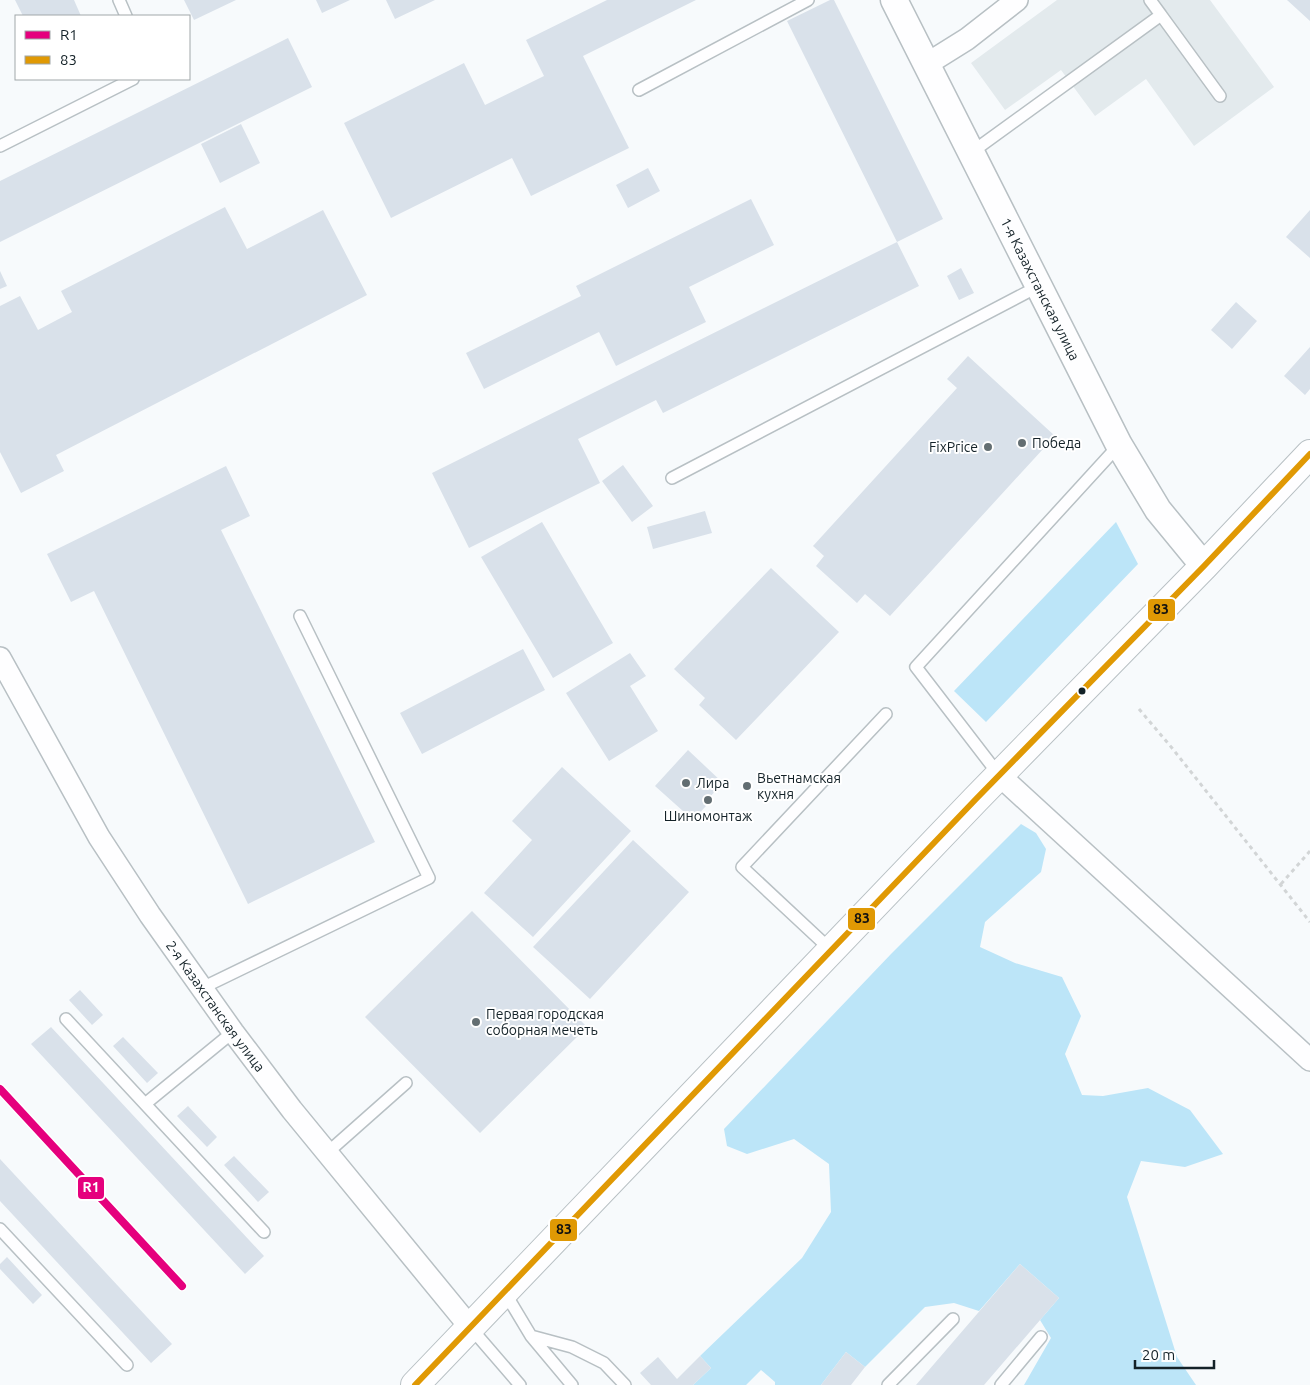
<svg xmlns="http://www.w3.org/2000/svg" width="1310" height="1385" font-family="Ubuntu,sans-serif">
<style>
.built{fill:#e3eaed}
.green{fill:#bce5f8}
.building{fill:#d9e1ea}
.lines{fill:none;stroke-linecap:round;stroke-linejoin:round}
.service-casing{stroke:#b8c0c4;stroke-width:14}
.minor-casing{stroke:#b8c0c4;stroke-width:24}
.tertiary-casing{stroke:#b8c0c4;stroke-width:29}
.primary-casing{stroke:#b8c0c4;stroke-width:30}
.path{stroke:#d2d5d6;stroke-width:3;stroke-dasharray:4 4;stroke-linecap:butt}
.service{stroke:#fefeff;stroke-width:11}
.minor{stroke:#fefeff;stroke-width:21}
.tertiary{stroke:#fefeff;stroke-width:26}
.primary{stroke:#fefeff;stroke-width:28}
.bus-1-casing{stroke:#fff;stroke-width:10}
.bus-1{stroke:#e09904;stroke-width:6}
.rail-1-casing{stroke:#fff;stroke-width:11}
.rail-1{stroke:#e5007d;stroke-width:8}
.poi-dot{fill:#636e72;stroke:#fff;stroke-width:2}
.bus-dot{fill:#142228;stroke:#fff;stroke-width:2}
.labels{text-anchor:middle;stroke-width:4;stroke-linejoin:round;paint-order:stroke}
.street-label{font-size:14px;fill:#142228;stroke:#fff}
.poi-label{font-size:14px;fill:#142228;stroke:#fff;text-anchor:start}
.line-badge{stroke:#fff;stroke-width:2}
.badge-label{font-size:14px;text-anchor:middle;font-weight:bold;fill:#fff}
.pale-badge-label{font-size:14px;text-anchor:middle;font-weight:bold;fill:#111}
</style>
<rect width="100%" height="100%" fill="#f7fafc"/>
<!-- built -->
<path class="built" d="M1057,0H1210L1274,87L1194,146L1146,79L1095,116L1061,70L1005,110L971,63Z"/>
<!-- green -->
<path class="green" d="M1116,522L1138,564L986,722L954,691Z
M1021,824L1036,833L1046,849L1041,872L985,922L980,947L1015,963L1062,977L1081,1016L1065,1054L1082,1095L1103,1096L1148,1088L1190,1110L1223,1154L1185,1167L1141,1161L1127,1197L1177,1357L1196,1385H1024L1051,1338L1040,1320L1059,1298L1020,1264L979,1311L954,1303L925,1307L865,1367L846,1352L821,1385H775V1382L761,1370L746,1385H693L711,1368L700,1356L802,1258L831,1212L829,1164L794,1139L747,1154L727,1146L724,1129L891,954Z"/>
<!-- building -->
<path class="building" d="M15,0H74L81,16H23Z
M184,0H236L194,20Z
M316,0H350L322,13Z
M386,0H435L395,19Z
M607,0H696L583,56L629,148L531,196L512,158L391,218L344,123L464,63L485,105L544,76L526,40Z
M830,0H834L943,219L897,242L787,21Z
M1287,0H1310V21Z
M288,38L312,87L0,242V181Z
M241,124L260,163L220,183L201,144Z
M648,168L660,191L628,208L616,185Z
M751,199L774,245L689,287L706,322L616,366L599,332L484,389L466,353L581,296L576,286Z
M225,207L247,249L323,210L367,295L56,455L64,471L21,493L0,452V306L20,296L38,330L72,312L61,291Z
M1310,210V258L1286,237Z
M897,242L919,286L663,413L656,400L578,439L600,483L469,548L432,473Z
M961,268L974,293L959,300L947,276Z
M0,271L7,286L0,289Z
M1236,302L1257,321L1232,349L1211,330Z
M1310,347V389L1305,395L1284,376Z
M968,356L1055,436L890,616L865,594L857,603L816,566L824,556L813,546L957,388L947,379Z
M623,465L653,506L632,522L602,481Z
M226,466L250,516L221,530L375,842L248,904L94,591L71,602L47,554Z
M705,511L712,533L653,549L647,527Z
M542,522L613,643L553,678L481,557Z
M771,568L839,632L736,740L699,705L705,698L674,669Z
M523,649L545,690L422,754L400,713Z
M630,653L646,676L630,686L658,731L609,761L566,693Z
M688,750L723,783L703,804L706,806L693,820L655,786Z
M562,767L631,831L533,937L484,893L532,840L512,821Z
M633,840L689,892L590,999L533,947Z
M472,911L587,1027L480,1133L365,1017Z
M80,990L103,1015L92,1025L69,1000Z
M51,1027L264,1256L245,1274L31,1044Z
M123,1037L158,1073L147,1083L113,1046Z
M188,1106L217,1137L207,1147L177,1116Z
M234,1156L269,1192L258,1202L224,1165Z
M0,1159L172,1344L151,1363L0,1201Z
M7,1257L42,1295L33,1304L0,1269V1264Z
M1020,1264L1059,1298L984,1385H916Z
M846,1352L865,1367L851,1385H821Z
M700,1356L711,1368L693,1385H651L640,1373L658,1357L677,1379Z"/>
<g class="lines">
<defs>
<path id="service" d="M119,0L126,16
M1161,15L1220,96
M639,90L808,0
M0,146L133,79
M972,152L1161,15L1150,0
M672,478L1039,286
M999,775L916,667L1119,445
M832,951L742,867L886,714
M202,988L429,878L300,616
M66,1019L264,1232
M145,1104L233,1032
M327,1153L406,1083
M0,1229L127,1365
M504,1291L531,1336L572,1385
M470,1327L520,1385
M531,1336L572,1347L604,1363L625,1385
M888,1385L953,1319
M1001,1385L1041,1337"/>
<g id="minor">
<path d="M927,64L967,39L1017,0"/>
<path id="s1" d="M0,658L99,837L150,915L233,1032L292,1110L470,1327"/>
<path d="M999,775L1310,1060"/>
</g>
<g id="tertiary">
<path id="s2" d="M894,0L1119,445L1158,510L1204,566"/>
</g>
<path id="primary" d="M415,1385L976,799L1204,566L1310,454"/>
</defs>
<!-- service casing -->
<use href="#service" class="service-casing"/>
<!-- minor casing -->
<use href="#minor" class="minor-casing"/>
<!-- tertiary casing -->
<use href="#tertiary" class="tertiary-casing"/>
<!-- primary casing -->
<use href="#primary" class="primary-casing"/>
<!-- path -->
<path class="path" d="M1139,709L1172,748L1310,922
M1281,884L1310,851"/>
<!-- service -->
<use href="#service" class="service"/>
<!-- minor -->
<use href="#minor" class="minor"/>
<!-- tertiary -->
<use href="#tertiary" class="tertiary"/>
<!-- primary -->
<use href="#primary" class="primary"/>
<defs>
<path id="bus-1" d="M415,1385L976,799L1204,566L1310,454"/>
</defs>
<!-- bus-1 casing -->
<use href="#bus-1" class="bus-1-casing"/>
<!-- bus-1 -->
<use href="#bus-1" class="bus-1"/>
<defs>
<path id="rail-1" d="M0,1089L182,1286"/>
</defs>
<!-- rail-1 casing -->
<use href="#rail-1" class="rail-1-casing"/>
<!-- rail-1 -->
<use href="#rail-1" class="rail-1"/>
</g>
<!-- markers -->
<g class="poi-dot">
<circle cx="1022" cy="443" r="5"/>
<circle cx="988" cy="447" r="5"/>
<circle cx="686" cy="783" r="5"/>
<circle cx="747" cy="786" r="5"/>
<circle cx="708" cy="800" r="5"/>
<circle cx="476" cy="1022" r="5"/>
</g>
<circle class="bus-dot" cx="1082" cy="691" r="4.5"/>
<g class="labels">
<!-- street labels -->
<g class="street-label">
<text dy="5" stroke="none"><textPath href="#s2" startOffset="324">1-я Казахстанская улица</textPath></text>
<text dy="5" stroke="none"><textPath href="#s1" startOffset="410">2-я Казахстанская улица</textPath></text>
</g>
<!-- poi labels -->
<g class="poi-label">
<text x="1032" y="448">Победа</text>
<text x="978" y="452" text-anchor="end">FixPrice</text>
<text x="757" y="783">Вьетнамская<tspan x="757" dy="16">кухня</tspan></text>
<text x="696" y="788">Лира</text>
<text x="708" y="821" text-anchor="middle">Шиномонтаж</text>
<text x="486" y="1019">Первая городская<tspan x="486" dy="16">соборная мечеть</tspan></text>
</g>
</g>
<g class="line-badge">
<rect x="1147" y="598" width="29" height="24" rx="5" fill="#e09904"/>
<rect x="847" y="907" width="29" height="24" rx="5" fill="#e09904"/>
<rect x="77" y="1176" width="28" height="24" rx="5" fill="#e5007d"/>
<rect x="549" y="1218" width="29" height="24" rx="5" fill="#e09904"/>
</g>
<g class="badge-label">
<text x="91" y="1192">R1</text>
</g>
<g class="pale-badge-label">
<text x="1161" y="614">83</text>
<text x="862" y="923">83</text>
<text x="564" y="1234">83</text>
</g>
<!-- legend -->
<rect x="15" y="15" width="175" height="65" fill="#ffffff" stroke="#a1a7a9"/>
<rect x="25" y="31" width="25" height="8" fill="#e5007d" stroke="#a1a7a9"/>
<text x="60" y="40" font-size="15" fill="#142228">R1</text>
<rect x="25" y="56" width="25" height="8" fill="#e09904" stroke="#a1a7a9"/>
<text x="60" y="65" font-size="15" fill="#142228">83</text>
<!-- scale -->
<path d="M1135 1360v8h79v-8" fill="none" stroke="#142228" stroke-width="2.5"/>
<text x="1142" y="1360" font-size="15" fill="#142228" stroke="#ffffff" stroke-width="4" paint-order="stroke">20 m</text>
</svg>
